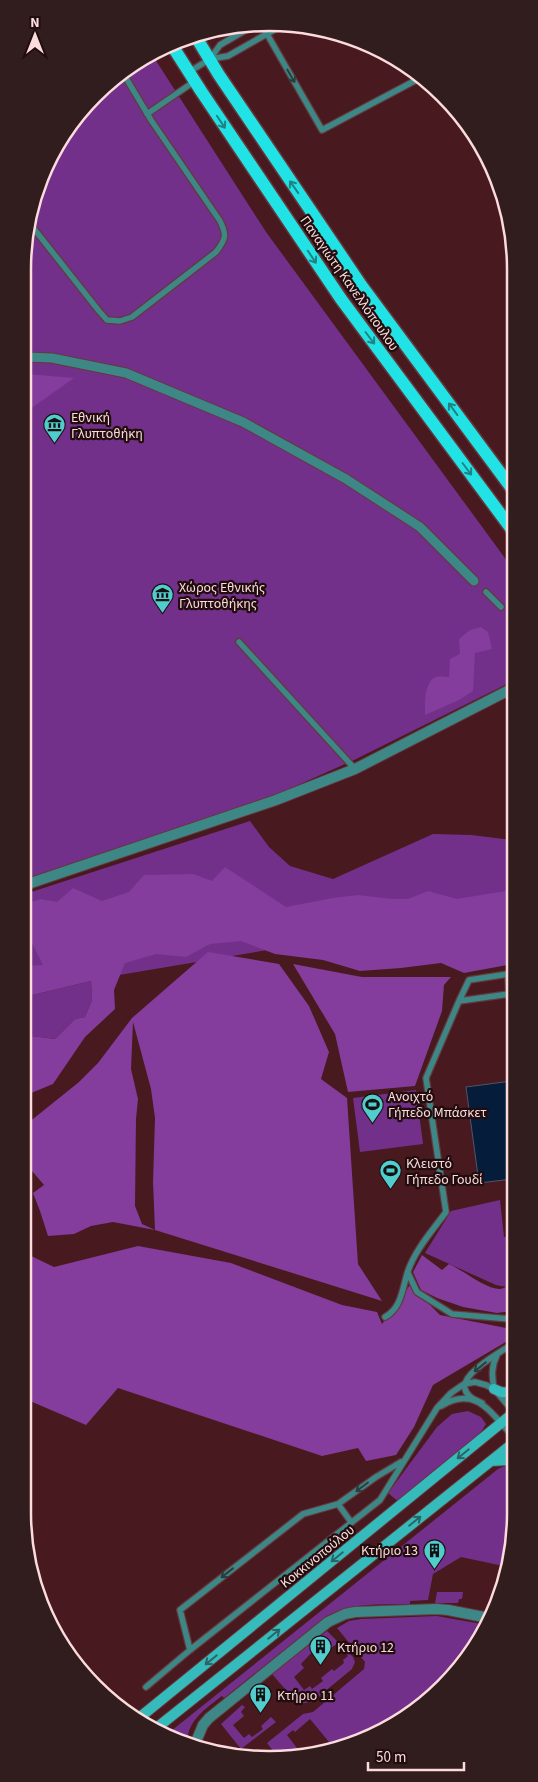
<svg xmlns="http://www.w3.org/2000/svg" width="538" height="1782" font-family="'Source Sans 3',sans-serif">
<style>
.green{fill:#73308a;fill-rule:evenodd}
.forest{fill:#843c9d;fill-rule:evenodd}
.water{fill:#051c3a;stroke:#4f556b}
.lines{fill:none;stroke-linecap:round;stroke-linejoin:round}
.service-casing{stroke:#65383c;stroke-width:8}
.pedestrian-casing{stroke:#65383c;stroke-width:11}
.minor-casing{stroke:#65383c;stroke-width:12}
.secondary-casing{stroke:#65383c;stroke-width:12}
.primary-casing{stroke:#65383c;stroke-width:15}
.service{stroke:#3d8787;stroke-width:5.5}
.pedestrian{stroke:#3d8787;stroke-width:9}
.minor{stroke:#3d8787;stroke-width:10}
.secondary{stroke:#36bbbc;stroke-width:10}
.primary{stroke:#21e3e5;stroke-width:12}
.oneway{stroke:#2c3d3e}
.oneway2{stroke:#218284}
.oneway3{stroke:#2c6465}
.labels{text-anchor:middle;stroke-width:4.5;stroke-linejoin:round;paint-order:stroke}
.street-label{font-size:14px;fill:#fbdbdc;stroke:#210c0e}
.poi-label{font-size:14px;fill:#fbdbdc;stroke:#210c0e;text-anchor:start}
.rim{fill:none;stroke:#fbdbdc;stroke-width:2.5}
</style>
<rect width="100%" height="100%" fill="#48191e"/>
<!-- green -->
<path class="green" d="M153,56L266,232L513,569V681L354,760L267,799L25,880L27,221L64,132L132,64Z
M250,821L269,847L290,866L333,879L433,834L471,835L512,840V909L24,991L25,894Z
M91,981L92,1000L85,1017L75,1019L55,1039L24,1035V997Z
M416,1090L423,1144L360,1152L353,1098Z
M500,1200L504,1237L511,1236V1288L496,1285L425,1253L451,1211Z
M468,1411L481,1417L486,1424L479,1435L399,1502L388,1493L437,1427L452,1414Z
M507,1465H511V1561L508,1567L461,1557L433,1574L428,1600L410,1601V1604C381,1605 351,1602 325,1617L224,1698L222,1696C208,1707 192,1717 188,1735L190,1737L189,1742L169,1736L171,1731L498,1469Z
M437,1592H463L462,1599H459L458,1603H435Z
M437,1616L487,1625L482,1637L419,1708L348,1747L319,1750L329,1742L310,1719L295,1732L293,1730L287,1735L297,1748L289,1754L277,1756L267,1743L303,1714L313,1712L364,1669L365,1662L337,1628L349,1621L361,1619Z
M327,1631L353,1657L355,1662L352,1669L312,1702L298,1704L272,1674ZM325,1641L331,1648L338,1643L348,1656L343,1660L344,1663L334,1671L332,1669L321,1678L323,1681L312,1689L310,1686L304,1690L294,1677L304,1668L301,1664L312,1652Z
M242,1705L245,1707L241,1712L244,1716L233,1725L244,1738L249,1734L252,1737L263,1729L261,1726L271,1717L276,1722L241,1749L221,1724Z"/>
<!-- forest -->
<path class="forest" d="M27,374L74,378L26,412Z
M481,627L488,632L492,649L475,653L473,691L459,700L425,715C425,704 424,681 436,677C440,676 446,677 449,677L450,659L460,654L459,639L470,630Z
M225,867L286,907L333,898L358,895L392,899H408L428,891L457,899L512,890V964L464,973L441,963L401,968L360,971L323,960L275,954L241,941L210,944L186,957L156,954L125,963L114,990L115,1009L85,1037L53,1084L24,1096V1086L28,1071L24,1067V1035L55,1039L75,1019L85,1017L92,1000L91,981L24,997V966L43,965L33,945L25,940V904L41,899L57,902L73,888L102,901L129,892L144,875L193,874L212,881Z
M208,952L279,964L309,1006L329,1052L321,1079L347,1098L358,1264L382,1301L155,1230L113,1222L91,1226L74,1234L48,1236L40,1211L33,1193L44,1185L32,1171L24,1172V1130L28,1123L79,1082L98,1063L132,1018ZM133,1022L151,1089L155,1118L153,1182L155,1230L142,1224L135,1206L136,1119L138,1099L131,1069Z
M293,964L362,977H451L444,985L442,1011L415,1086L348,1092L335,1034Z
M24,1217L29,1255L54,1267L138,1246L231,1263L342,1305L377,1312L382,1324L410,1285L440,1315L511,1329V1339L433,1385L414,1427L396,1455L366,1461L358,1448L322,1456L118,1388L86,1425L23,1398Z
M422,1255L442,1270L449,1264C463,1270 485,1289 500,1289C503,1289 508,1286 511,1285V1311L497,1313L463,1307L437,1298L421,1290L413,1272Z"/>
<!-- water -->
<path class="water" d="M512,1081V1179L479,1183L466,1087Z"/>
<g class="lines">
<defs>
<path id="service" d="M251,27L220,45L210,59L228,56L279,27
M263,27L322,130L420,78
M189,72L210,59
M147,114L195,81
M28,219L31,225L99,311L107,320L120,321L132,317L216,252C226,239 227,235 220,221L151,120L123,73
M486,592L501,607
M239,642L355,769
M408,1273L417,1292L452,1314L511,1319
M385,1317C401,1308 402,1291 407,1274C414,1251 432,1231 446,1212L426,1078L459,1001L509,994L508,974L469,980L459,1001
M494,1389C492,1376 491,1367 497,1355
M482,1403C475,1400 467,1397 465,1389C460,1374 501,1352 511,1345
M441,1406C475,1385 490,1412 511,1434
M338,1504L351,1522
M190,1650L180,1610L303,1514L338,1504L376,1477L401,1462
M146,1687L190,1650L380,1500L437,1408L451,1393L464,1384L475,1382L486,1385L494,1389L511,1409"/>
<path id="pedestrian" d="M27,357L52,358L126,373L243,422L346,479L420,527L474,581"/>
<path id="minor" d="M25,885L276,800L355,769L513,688
M195,1744L203,1725L209,1718L328,1622L345,1614L355,1612L437,1609L448,1610L489,1618"/>
<path id="secondary" d="M494,1389L501,1392L511,1393
M491,1461L511,1460
M139,1718L511,1415
M154,1730L511,1445"/>
<path id="primary" d="M196,37L219,75L361,285L513,490
M173,47L201,91L341,299L513,531"/>
</defs>
<!-- service casing -->
<use href="#service" class="service-casing"/>
<!-- pedestrian casing -->
<use href="#pedestrian" class="pedestrian-casing"/>
<!-- minor casing -->
<use href="#minor" class="minor-casing"/>
<!-- secondary casing -->
<use href="#secondary" class="secondary-casing"/>
<!-- primary casing -->
<use href="#primary" class="primary-casing"/>
<!-- service -->
<use href="#service" class="service"/>
<!-- pedestrian -->
<use href="#pedestrian" class="pedestrian"/>
<!-- minor -->
<use href="#minor" class="minor"/>
<!-- secondary -->
<use href="#secondary" class="secondary"/>
<!-- primary -->
<use href="#primary" class="primary"/>
</g>
<!-- one-way arrows -->
<defs><path id="oneway-shaft" d="M-6 0H5M1.5-3L5.5 0L1.5 3" fill="none" stroke-width="1.6" stroke-linecap="round" stroke-linejoin="round" transform="scale(1.25)"/></defs>
<g class="oneway">
<use href="#oneway-shaft" transform="translate(291 76) rotate(60)"/>
<use href="#oneway-shaft" transform="translate(480 1367) rotate(141)"/>
<use href="#oneway-shaft" transform="translate(362 1487) rotate(143)"/>
<use href="#oneway-shaft" transform="translate(227 1573) rotate(142)"/>
</g>
<g class="oneway2">
<use href="#oneway-shaft" transform="translate(221 122) rotate(56)"/>
<use href="#oneway-shaft" transform="translate(294 187) rotate(-125)"/>
<use href="#oneway-shaft" transform="translate(312 257) rotate(56)"/>
<use href="#oneway-shaft" transform="translate(370 338) rotate(53)"/>
<use href="#oneway-shaft" transform="translate(453 409) rotate(-126)"/>
<use href="#oneway-shaft" transform="translate(467 469) rotate(53)"/>
</g>
<g class="oneway3">
<use href="#oneway-shaft" transform="translate(463 1454) rotate(141)"/>
<use href="#oneway-shaft" transform="translate(415 1521) rotate(-39)"/>
<use href="#oneway-shaft" transform="translate(337 1557) rotate(141)"/>
<use href="#oneway-shaft" transform="translate(274 1634) rotate(-39)"/>
<use href="#oneway-shaft" transform="translate(211 1660) rotate(141)"/>
</g>
<!-- icons -->
<defs>
<symbol id="museum-pin" viewBox="-11 -11 22 30"><path d="M0 17L-7.5 6A9.5 9.5 0 1 1 7.5 6Z" fill="#52cdce" stroke="#210c0e"/><path d="M0-6L6-3V-2H-6V-3ZM-5-1h2V3h-2ZM-1-1h2V3h-2ZM3-1h2V3H3ZM-6 4H6V6H-6Z" fill="#111"/></symbol>
<symbol id="stadium-pin" viewBox="-11 -11 22 30"><path d="M0 17L-7.5 6A9.5 9.5 0 1 1 7.5 6Z" fill="#52cdce" stroke="#210c0e"/><path d="M0-5a6.5 5 0 1 0 0 10a6.5 5 0 1 0 0-10ZM-3.5-1.8h7v3.6h-7Z" fill="#111"/></symbol>
<symbol id="building-pin" viewBox="-11 -11 22 30"><path d="M0 17L-7.5 6A9.5 9.5 0 1 1 7.5 6Z" fill="#52cdce" stroke="#210c0e"/><path d="M-4-6H4V6H1V3H-1V6H-4ZM-2.5-4.3h1.7v1.8h-1.7ZM.8-4.3h1.7v1.8H.8ZM-2.5-1h1.7V.8h-1.7ZM.8-1h1.7V.8H.8Z" fill="#111"/></symbol>
</defs>
<g fill-rule="evenodd">
<use href="#museum-pin" x="42" y="412" width="25" height="34"/>
<use href="#museum-pin" x="150" y="582" width="25" height="34"/>
<use href="#stadium-pin" x="360" y="1092" width="25" height="34"/>
<use href="#stadium-pin" x="378" y="1158" width="25" height="34"/>
<use href="#building-pin" x="422" y="1538" width="25" height="34"/>
<use href="#building-pin" x="308" y="1634" width="25" height="34"/>
<use href="#building-pin" x="248" y="1682" width="25" height="34"/>
</g>
<g class="labels">
<!-- street labels -->
<g class="street-label">
<text transform="translate(350 283) rotate(55)" y="5">Παναγιώτη Κανελλόπουλου</text>
<text transform="translate(317 1556) rotate(-39)" y="5">Κοκκινοπούλου</text>
</g>
<!-- poi labels -->
<g class="poi-label">
<text x="71" y="422">Εθνική<tspan x="71" dy="16">Γλυπτοθήκη</tspan></text>
<text x="179" y="592">Χώρος Εθνικής<tspan x="179" dy="16">Γλυπτοθήκης</tspan></text>
<text x="388" y="1101">Ανοιχτό<tspan x="388" dy="16">Γήπεδο Μπάσκετ</tspan></text>
<text x="406" y="1168">Κλειστό<tspan x="406" dy="16">Γήπεδο Γουδί</tspan></text>
<text x="418" y="1555" text-anchor="end">Κτήριο 13</text>
<text x="337" y="1652">Κτήριο 12</text>
<text x="277" y="1700">Κτήριο 11</text>
</g>
</g>
<!-- crop -->
<path d="M0 0H538V1782H0ZM269 31H269A238 238 0 0 1 507 269V1513A238 238 0 0 1 269 1751H269A238 238 0 0 1 31 1513V269A238 238 0 0 1 269 31Z" fill="#321d1e" fill-rule="evenodd"/>
<path class="rim" d="M269 31H269A238 238 0 0 1 507 269V1513A238 238 0 0 1 269 1751H269A238 238 0 0 1 31 1513V269A238 238 0 0 1 269 31Z"/>
<!-- north arrow -->
<g transform="translate(35 35)" stroke="#210c0e" stroke-width="4" paint-order="stroke">
<path d="M0-4L9 19L0 12L-9 19Z" fill="#fbdbdc"/>
<text y="-8" font-size="14" font-weight="bold" text-anchor="middle" fill="#fbdbdc">N</text>
</g>
<!-- scale -->
<path d="M368 1762v8h96v-8" fill="none" stroke="#fbdbdc" stroke-width="2.5"/>
<text x="376" y="1762" font-size="15" fill="#fbdbdc" stroke="#210c0e" stroke-width="4" paint-order="stroke">50 m</text>
</svg>
